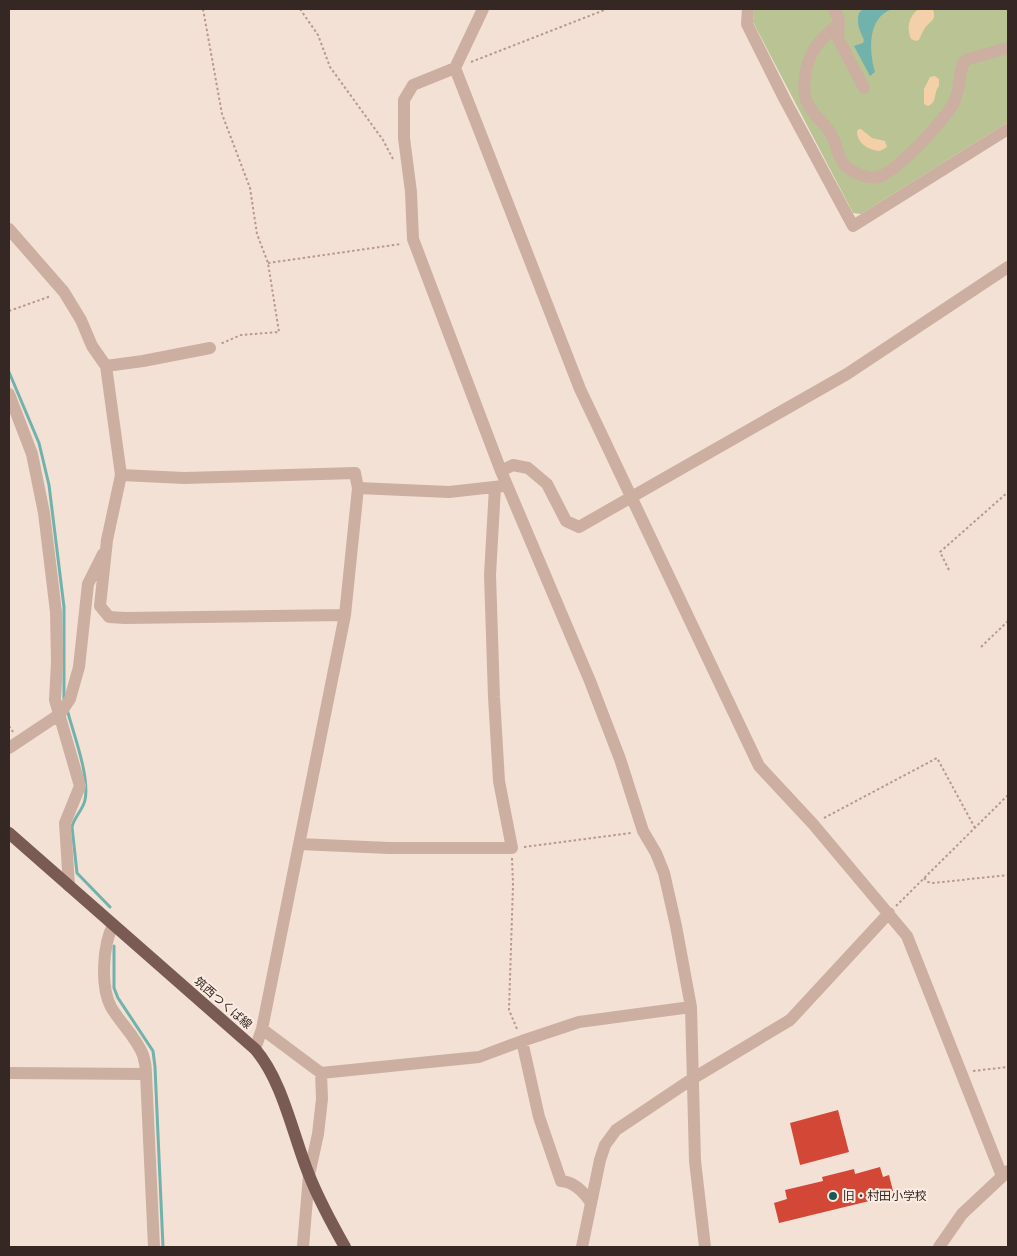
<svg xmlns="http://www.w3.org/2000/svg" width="1017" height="1256" font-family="'Titillium Web','Noto Sans JP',sans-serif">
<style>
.green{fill:#b9c394}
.sand{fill:#f3d0a8}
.water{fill:#72b2ad}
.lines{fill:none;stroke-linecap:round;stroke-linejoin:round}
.stream{stroke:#72b2ad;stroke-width:3}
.building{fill:#d24735}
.path{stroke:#b8998b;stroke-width:2;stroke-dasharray:2.5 2.5;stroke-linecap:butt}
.minor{stroke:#ccafa1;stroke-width:12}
.major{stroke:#795b54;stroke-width:12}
.poi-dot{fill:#165a56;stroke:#fbece2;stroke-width:2}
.labels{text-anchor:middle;stroke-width:4;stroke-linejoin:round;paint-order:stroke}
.street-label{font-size:12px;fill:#352724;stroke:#fbece2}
.poi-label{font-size:12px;fill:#352724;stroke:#fbece2;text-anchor:start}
</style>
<rect width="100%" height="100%" fill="#f3e1d5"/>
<!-- green -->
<path class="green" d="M754,9H1008V122L861,214L853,213L753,22Z"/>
<!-- sand -->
<path class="sand" d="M919,9L933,10C937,20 930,21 925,28C922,32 921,36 919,40L916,41L911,39C906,28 909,15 919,9Z
M935,76L939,79V86C933,93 938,102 928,106L924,104V89L930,77Z
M859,129H861L872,138L885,141L887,147L880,151C869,150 857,144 857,131Z"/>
<!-- water -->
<path class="water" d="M863,9H892C867,18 869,51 875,72L870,76L854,46L863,43L864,40C860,30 856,25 859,13Z"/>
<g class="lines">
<!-- stream -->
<path class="stream" d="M9,372L39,443L49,485L64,607V701
M67,709C73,733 90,776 85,800C83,810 74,817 72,827L77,873L110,907
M114,946V988L118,998L153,1051L155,1067L163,1247"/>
</g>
<!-- building -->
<path class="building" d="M838,1110L849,1152L800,1165L790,1123Z
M880,1167L883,1177L889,1175L894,1195L779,1223L774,1203L787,1199L785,1190L823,1181L822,1177L854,1169L855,1174Z"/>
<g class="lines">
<!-- path -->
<path class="path" d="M203,9L222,114L250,188L257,234L268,263L279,332L241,335L220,344
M300,9L318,35L330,67L383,140L394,161
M471,62L607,9
M268,263L401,244
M9,311L51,296
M949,570L940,552L1008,492
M981,647L1008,621
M9,726L13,732
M824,818L937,758L975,828
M524,847L631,833
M512,858L513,885L509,1010L517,1029
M924,878L928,882L933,883L1008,875
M896,906L1008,795
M973,1071L1008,1067"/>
<!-- minor -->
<path class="minor" d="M483,9L455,68L413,85L404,100V138L411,192L413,239L501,471L590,681L620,759L643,831L656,853L664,873L676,926L691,1007L695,1161L705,1247
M748,9L747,24L785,100L853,226L1008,129
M834,9L838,17L839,23C830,32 819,40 813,51C805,66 800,91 809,106C815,118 827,124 832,136C837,145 837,156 844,164C850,172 867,179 878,177C897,172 948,117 955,100C960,88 959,75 963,63L968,59L1008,48
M839,23L838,38L864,88
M455,68L580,389L759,766L813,824L907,936L1002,1176
M9,229L64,292L81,320L92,346L106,366L121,475L107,540L100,606L109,617L125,618L345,615
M106,366L143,361L210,348
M9,394L32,454L44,513L56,612L57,662L55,700L80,786L65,823L69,886
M501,471L513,465L528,468L547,484L566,521L579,527L847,374L1008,267
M121,475L184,478L355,473L358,488L345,615L262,1029L255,1049
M358,488L449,492L503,486
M9,748L60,714L70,699L79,667L88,584L103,554
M299,844L389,848H512L499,781L494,697L490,575L495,487
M113,925C103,945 100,986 111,1007C121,1024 136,1037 143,1055C145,1061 146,1068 146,1074L154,1247
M262,1029L321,1073L479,1057L522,1041L579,1022L691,1007
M522,1041L539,1117L561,1181C575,1182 584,1192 591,1203
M9,1073L146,1074
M303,1247L309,1175L318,1134L322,1099L321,1073
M582,1247L600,1160L605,1145L616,1130L692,1079L790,1020L889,913
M939,1247L962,1214L1008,1171"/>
<!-- major -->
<path class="major" d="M9,833L255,1049C283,1081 293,1136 309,1175C319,1200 332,1224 345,1247"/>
</g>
<!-- markers -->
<circle class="poi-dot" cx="833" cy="1196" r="5"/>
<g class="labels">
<!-- street labels -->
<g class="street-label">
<text transform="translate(223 1003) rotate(41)" y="4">筑西つくば線</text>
</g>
<!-- poi labels -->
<g class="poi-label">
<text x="843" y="1200">旧・村田小学校</text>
</g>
</g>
<!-- border -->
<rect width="1017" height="1256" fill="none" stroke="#352724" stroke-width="20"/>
</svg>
